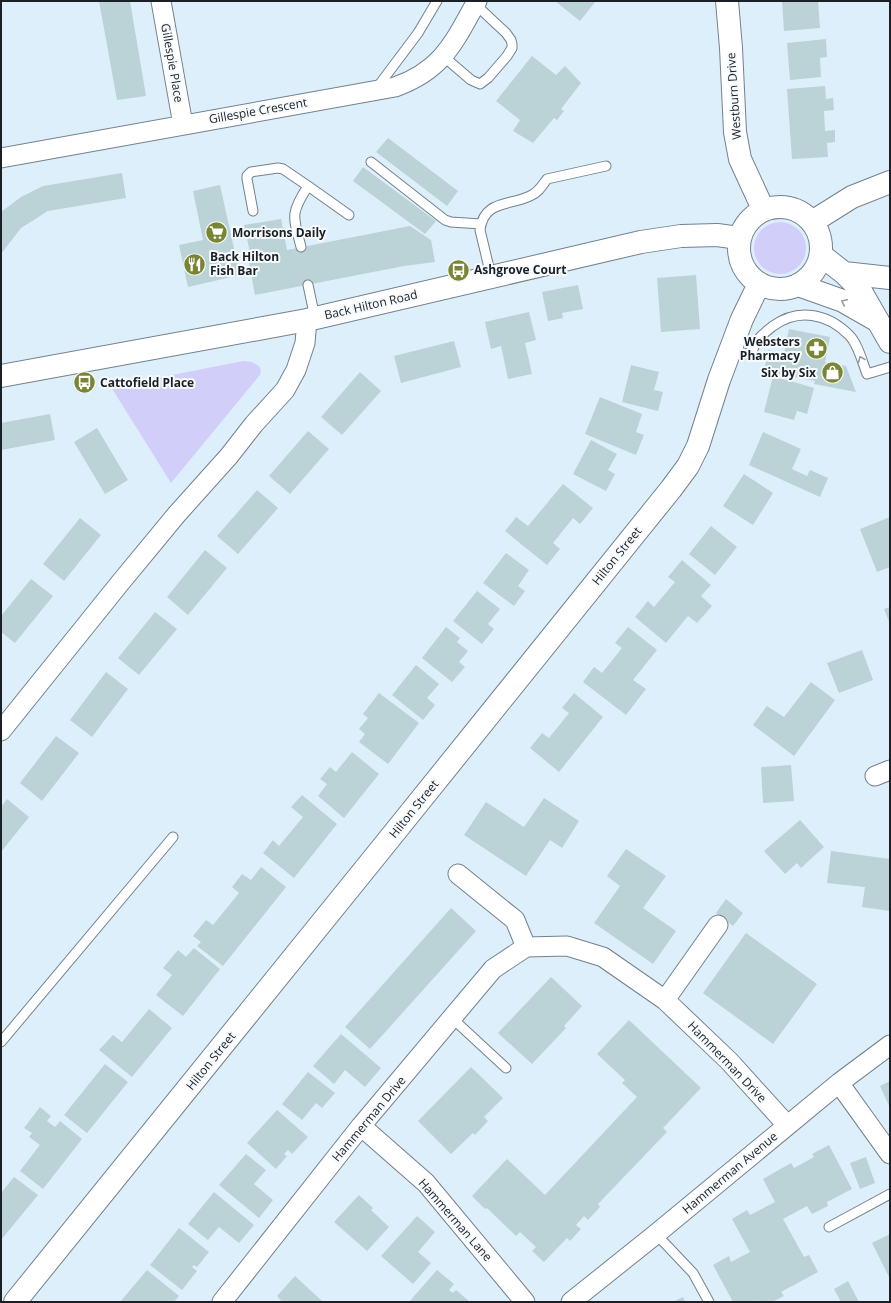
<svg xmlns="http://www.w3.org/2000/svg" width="891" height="1303" font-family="'Open Sans',sans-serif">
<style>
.green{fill:#d2cefa}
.building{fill:#bbd2d7}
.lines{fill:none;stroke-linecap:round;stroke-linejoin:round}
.service-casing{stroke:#72818d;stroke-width:11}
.minor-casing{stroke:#72818d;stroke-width:21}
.tertiary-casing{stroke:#72818d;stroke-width:24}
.service{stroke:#fff;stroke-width:9}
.minor{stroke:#fff;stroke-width:19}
.tertiary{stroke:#fff;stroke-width:22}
.oneway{stroke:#989b9d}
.labels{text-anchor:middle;stroke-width:4;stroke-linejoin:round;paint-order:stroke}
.street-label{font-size:12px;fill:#1a2025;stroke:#f6fafc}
.poi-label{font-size:12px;font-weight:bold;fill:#1a2025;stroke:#f6fafc;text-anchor:start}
</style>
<rect width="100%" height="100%" fill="#deeffc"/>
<!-- green -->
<path class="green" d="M754 248a26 26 0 1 1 52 0a26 26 0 1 1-52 0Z
M243,361L252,362L259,366L261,371L260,375L171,483L111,387Z"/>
<!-- building -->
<path class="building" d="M99,1H130L146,96L117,100Z
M555,1H596L580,21Z
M782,1H818L820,28L784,31Z
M826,39L827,57L820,58L821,77L790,80L787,43Z
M532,56L556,75L565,66L581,83L561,109L564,111L557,120L554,118L533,143L513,131L520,120L496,101Z
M825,86L826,99L833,98L834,110L824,111L825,131L835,130V142L827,143L828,157L792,159L787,89Z
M388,138L458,191L447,206L376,152Z
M363,167L436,221L425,234L353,181Z
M122,173L126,198L48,211L21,228L1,254V212L21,197L43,186Z
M220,185L240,275L188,287L179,245L203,240L193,191Z
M281,219L287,250L410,226L431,240L435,262L404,266L255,295L248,258L251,257L244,225Z
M696,275L700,329L661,332L657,278Z
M578,285L583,309L562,313L563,318L548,321L542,292Z
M529,312L536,340L525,343L532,374L508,379L501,346L491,349L485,322Z
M789,329L830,337L825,362L846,366L856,392L814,384L815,381L764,371L768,350L784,353Z
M454,341L461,367L401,383L394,356Z
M631,365L659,372L654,390L663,392L658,411L622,402Z
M360,372L381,391L342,435L321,417Z
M773,376L814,388L807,414L797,411L794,420L764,412Z
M600,397L642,414L636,432L644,435L636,455L585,434Z
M50,414L55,440L1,450V423Z
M97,428L128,480L105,494L74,442Z
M308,431L329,449L290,494L269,476Z
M763,432L801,449L792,469L807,476L810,470L828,478L820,497L749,465Z
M591,440L617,454L608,470L615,474L606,491L573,474Z
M744,474L773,493L753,525L723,506Z
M563,484L593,508L580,524L573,518L553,543L560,549L547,565L505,531L516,517L528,526Z
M257,490L278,508L238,554L217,536Z
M890,517V567L877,572L860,529Z
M80,518L101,535L64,581L43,564Z
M711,526L737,547L715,575L689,554Z
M205,550L227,568L188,615L167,597Z
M506,553L529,570L518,586L525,591L514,606L483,583Z
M682,560L711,585L701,596L712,606L697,623L688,616L666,643L635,617L648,601L654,607L675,582L668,577Z
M31,579L53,596L15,643L1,632V616Z
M477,591L500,609L488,624L494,629L482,644L453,621Z
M890,607V624L884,609Z
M155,612L177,629L139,675L118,658Z
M446,627L460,638L457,642L468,651L459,662L465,667L452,682L422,658Z
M628,627L657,650L633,680L646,689L626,715L583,682L594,667L602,673L622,648L615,643Z
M862,650L873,680L839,693L827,663Z
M416,665L439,684L427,698L435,705L423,720L392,695Z
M106,672L128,689L92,737L70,720Z
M811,682L835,700L794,756L753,725L767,706L784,717Z
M379,693L419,723L388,764L359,742L365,734L359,729L368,718L363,714Z
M574,693L603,717L559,772L530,748L542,733L549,738L569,713L562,708Z
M56,736L79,753L42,801L20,783Z
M352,752L379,774L344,818L318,796L327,784L320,779L330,767L336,772Z
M791,765L794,801L763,803L761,767Z
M302,795L337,824L294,878L263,853L273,840L279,846L303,817L291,807Z
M544,798L579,821L562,848L550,840L526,876L464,835L486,802L524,827Z
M7,799L29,817L1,852V807Z
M800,820L824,847L801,868L797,863L785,874L764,851Z
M626,849L666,876L643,908L676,931L653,964L594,923L620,886L607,876Z
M831,851L890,859V911L862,907L865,887L827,883Z
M261,867L286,887L223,966L197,946L201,942L193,936L206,920L213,925L239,893L232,887L242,874L251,880Z
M726,899L743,913L733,926L716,913Z
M451,908L476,931L370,1049L345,1027Z
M746,933L817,984L773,1044L703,993Z
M194,948L220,969L183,1016L156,995L172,975L163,968L178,950L186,957Z
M551,977L582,1006L564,1026L566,1028L532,1064L498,1033Z
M149,1009L172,1028L132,1077L99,1050L113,1035L122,1042Z
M629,1020L701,1088L663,1128L667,1132L598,1204L600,1207L588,1220L584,1216L576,1225L581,1229L570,1241L567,1238L544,1262L532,1251L536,1247L520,1232L516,1236L487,1208L485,1209L472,1196L507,1159L545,1195L637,1097L622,1083L625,1080L597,1054Z
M341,1034L381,1068L365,1087L345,1070L334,1084L313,1066Z
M105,1064L128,1082L87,1133L64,1115Z
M471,1067L503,1098L484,1117L488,1121L475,1135L473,1133L451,1154L418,1121Z
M308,1072L335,1093L322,1108L316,1103L302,1120L282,1104Z
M890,1081V1108L880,1086Z
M40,1107L51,1116L47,1121L55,1127L60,1121L82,1139L43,1189L20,1171L40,1145L29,1137L32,1133L24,1128Z
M277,1110L308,1137L292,1154L288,1150L284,1154L287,1156L276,1169L247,1143Z
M829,1145L852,1189L827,1202L828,1206L812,1214L807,1206L783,1219L804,1257L809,1255L818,1272L781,1292L784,1296L772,1302H758V1300L755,1302H733L713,1265L729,1256L731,1262L750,1252L732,1219L747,1210L750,1215L775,1202L763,1179L791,1163L794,1168L814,1157L812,1154Z
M246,1154L266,1170L254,1184L273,1200L259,1218L219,1185Z
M866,1157L875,1183L860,1189L850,1163Z
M14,1177L38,1195L1,1240V1193Z
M214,1192L254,1225L239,1243L219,1227L208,1240L188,1224Z
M359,1195L373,1208L371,1210L389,1227L367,1251L334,1222Z
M417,1216L435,1232L418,1252L431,1263L413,1284L381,1256Z
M179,1228L209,1252L197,1267L194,1265L192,1267L197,1271L182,1290L150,1265Z
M890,1234V1279L872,1243Z
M147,1270L179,1296L174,1302H120Z
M437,1270L454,1284L449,1290L453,1293L456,1290L470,1302H409Z
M295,1276L323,1302H282L277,1296Z
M848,1281L859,1302H841L834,1289Z
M683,1297L685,1302H673Z"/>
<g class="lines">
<defs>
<path id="service" d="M443,56L471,80L480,84L488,78L507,56L512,48V44L511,40L506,33L475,4
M376,89L418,33L437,1
M371,162L445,220L451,222L481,224
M308,186L349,215
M253,211L247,179V176L251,172L278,168L283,169L308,186C290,214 293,216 301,247
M491,276L480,230C484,200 509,206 530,196C538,193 542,186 547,179L606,166
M308,285L315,318
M730,350L751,355C753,350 754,345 757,341C761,335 768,330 773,326C798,308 827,313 849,335C858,344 862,361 867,374L890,367
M453,1019L506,1068
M1,1042L173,837
M829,1227L890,1194
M656,1234L693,1273L709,1302"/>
<path id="minor" d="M161,1L183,125
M1,158L395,87C443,70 454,42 477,1
M1,731L120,583L177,514L229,456L254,424L285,390L296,370L305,343L307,320
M875,776L890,770
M458,874L515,920L526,947
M665,1000L718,925
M839,1083L890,1154
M361,1126L426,1183L525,1302
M222,1302L361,1126L493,969L526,947L567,946L603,957L665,1000L729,1061L787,1125
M571,1302L656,1234L839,1083L890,1045"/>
<path id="tertiary" d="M727,1L731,48L735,132L740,159L763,209
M739 248a41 41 0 1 1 82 0a41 41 0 1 1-82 0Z
M812,222L852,197L890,182
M821,255L844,273L859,288L890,342
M844,273L890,278
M798,285L843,301L878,321
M1,376L307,320L641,242L681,236L717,235L739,238
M15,1302L386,843L671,489L688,466L698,446L719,380L742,319L759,284"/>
</defs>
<!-- service casing -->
<use href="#service" class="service-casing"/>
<!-- minor casing -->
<use href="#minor" class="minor-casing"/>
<!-- tertiary casing -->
<use href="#tertiary" class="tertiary-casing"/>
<!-- service -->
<use href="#service" class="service"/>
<!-- minor -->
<use href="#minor" class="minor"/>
<!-- tertiary -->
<use href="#tertiary" class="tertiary"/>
</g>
<!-- one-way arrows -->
<defs><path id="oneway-chevron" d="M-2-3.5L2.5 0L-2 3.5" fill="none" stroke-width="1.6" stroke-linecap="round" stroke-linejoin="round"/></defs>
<g class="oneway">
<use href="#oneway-chevron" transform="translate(844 302) rotate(-155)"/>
<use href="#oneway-chevron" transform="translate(861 359) rotate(-112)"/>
</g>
<!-- icons -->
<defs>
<symbol id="supermarket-disc" viewBox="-11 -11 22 22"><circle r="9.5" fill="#798532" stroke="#f6fafc"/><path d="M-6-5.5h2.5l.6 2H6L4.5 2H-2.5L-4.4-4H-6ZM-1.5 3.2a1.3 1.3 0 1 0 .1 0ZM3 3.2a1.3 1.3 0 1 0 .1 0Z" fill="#fff"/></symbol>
<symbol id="restaurant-disc" viewBox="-11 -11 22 22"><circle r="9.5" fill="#798532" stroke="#f6fafc"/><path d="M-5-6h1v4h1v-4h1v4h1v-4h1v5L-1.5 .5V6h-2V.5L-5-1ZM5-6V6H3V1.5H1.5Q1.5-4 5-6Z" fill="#fff"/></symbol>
<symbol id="bus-disc" viewBox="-11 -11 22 22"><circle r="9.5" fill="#798532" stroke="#f6fafc"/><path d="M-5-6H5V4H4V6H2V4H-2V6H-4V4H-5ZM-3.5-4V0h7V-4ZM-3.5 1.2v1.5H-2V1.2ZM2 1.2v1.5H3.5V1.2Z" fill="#fff"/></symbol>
<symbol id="pharmacy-disc" viewBox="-11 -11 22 22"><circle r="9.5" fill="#798532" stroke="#f6fafc"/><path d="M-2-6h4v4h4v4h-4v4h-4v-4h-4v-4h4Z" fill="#fff"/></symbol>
<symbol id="shop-disc" viewBox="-11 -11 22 22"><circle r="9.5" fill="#798532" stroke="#f6fafc"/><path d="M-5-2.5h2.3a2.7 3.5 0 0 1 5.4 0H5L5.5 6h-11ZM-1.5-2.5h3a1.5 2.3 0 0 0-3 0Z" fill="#fff"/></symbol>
</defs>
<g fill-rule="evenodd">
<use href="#supermarket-disc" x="204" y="220" width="25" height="25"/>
<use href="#restaurant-disc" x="182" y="252" width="25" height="25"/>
<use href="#bus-disc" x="446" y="258" width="25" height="25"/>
<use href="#pharmacy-disc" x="804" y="336" width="25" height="25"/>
<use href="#shop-disc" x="820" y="360" width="25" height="25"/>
<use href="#bus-disc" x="72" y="370" width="25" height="25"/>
</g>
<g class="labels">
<!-- street labels -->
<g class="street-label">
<text transform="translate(172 63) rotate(80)" y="4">Gillespie Place</text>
<text transform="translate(734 96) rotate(-94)" y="4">Westburn Drive</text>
<text transform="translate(258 111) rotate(-10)" y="4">Gillespie Crescent</text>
<text transform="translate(371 305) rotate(-13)" y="4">Back Hilton Road</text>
<text transform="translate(617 556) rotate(-51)" y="4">Hilton Street</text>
<text transform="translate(414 809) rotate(-51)" y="4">Hilton Street</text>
<text transform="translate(211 1061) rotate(-51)" y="4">Hilton Street</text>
<text transform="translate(727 1062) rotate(46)" y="4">Hammerman Drive</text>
<text transform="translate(369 1119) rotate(-50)" y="4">Hammerman Drive</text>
<text transform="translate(730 1173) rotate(-40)" y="4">Hammerman Avenue</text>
<text transform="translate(455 1220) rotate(49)" y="4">Hammerman Lane</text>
</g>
<!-- poi labels -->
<g class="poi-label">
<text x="232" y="237">Morrisons Daily</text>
<text x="210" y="261">Back Hilton<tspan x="210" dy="14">Fish Bar</tspan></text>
<text x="474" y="274">Ashgrove Court</text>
<text x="800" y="346" text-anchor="end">Websters<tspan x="800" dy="14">Pharmacy</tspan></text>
<text x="816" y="377" text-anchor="end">Six by Six</text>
<text x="100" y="387">Cattofield Place</text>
</g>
</g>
<!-- border -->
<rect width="891" height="1303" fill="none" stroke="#1a2025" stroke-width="4"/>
</svg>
